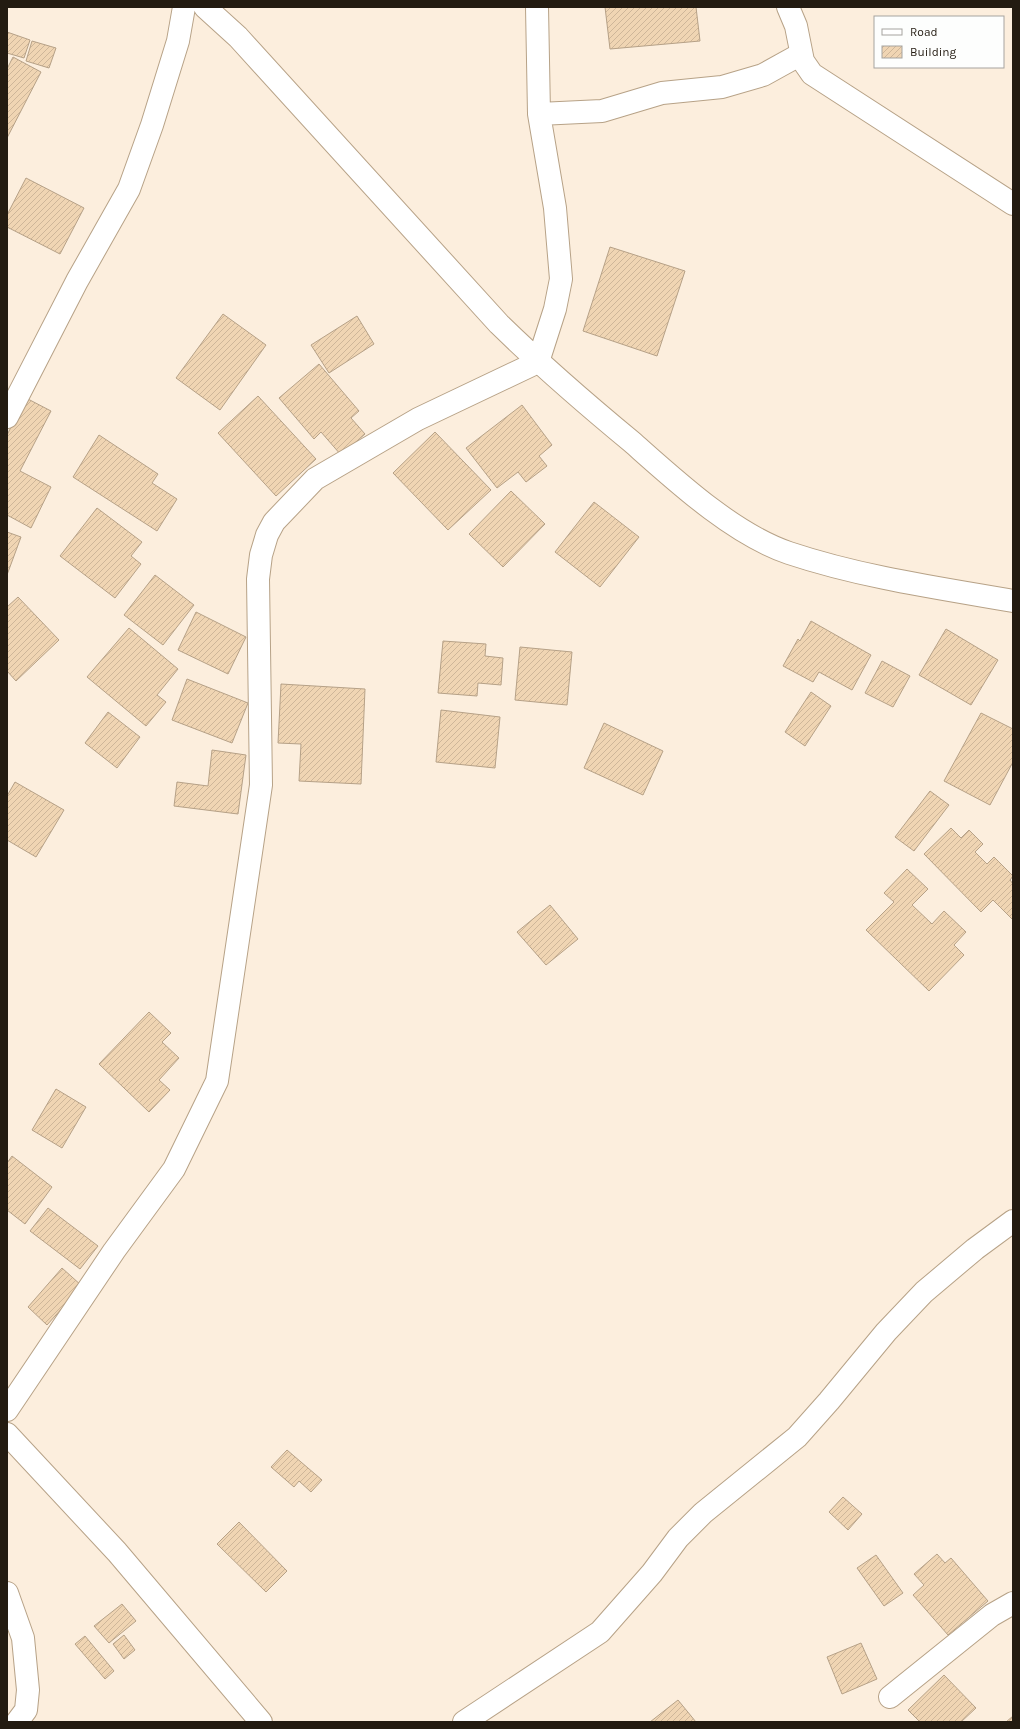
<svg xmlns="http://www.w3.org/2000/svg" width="1020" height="1729" font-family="Karla,sans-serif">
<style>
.building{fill:url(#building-hatch);stroke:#b6a187}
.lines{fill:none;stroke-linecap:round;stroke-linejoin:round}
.street-casing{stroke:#b7a287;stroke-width:24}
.street{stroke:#fff;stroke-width:22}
</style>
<defs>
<pattern id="building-hatch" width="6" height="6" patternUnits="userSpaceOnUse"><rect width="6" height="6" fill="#f0d5b3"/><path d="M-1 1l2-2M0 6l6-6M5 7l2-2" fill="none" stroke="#ceb699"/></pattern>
</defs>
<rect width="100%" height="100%" fill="#fceedd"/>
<!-- building -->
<path class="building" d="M605,7H696L700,41L610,49Z
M7,32L30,40L24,58L7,53Z
M32,41L56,48L49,68L26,61Z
M13,57L41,72L7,138V69Z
M26,178L84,208L60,254L7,227V215Z
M610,247L685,271L657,356L583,331Z
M223,314L266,345L220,410L176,378Z
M357,316L374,344L329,373L311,345Z
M319,364L359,411L351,418L365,434L341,455L321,432L314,439L279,398Z
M258,396L316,459L276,496L218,433Z
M26,398L51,411L20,471L51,487L31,528L7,515V435Z
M522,405L552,445L539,456L547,466L526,482L518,472L497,488L466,448Z
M435,432L491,490L448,530L393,473Z
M99,435L158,474L152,483L177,499L157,531L73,477Z
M511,491L545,524L503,567L469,534Z
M594,502L639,537L600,587L555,552Z
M97,508L142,542L131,556L141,564L115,598L60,556Z
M7,532L21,537L7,575Z
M155,575L194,605L163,645L124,615Z
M18,597L59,640L16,681L7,671V607Z
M196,612L246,637L228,674L178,650Z
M811,621L871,655L852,690L819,672L813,682L783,666L798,639L800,641Z
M129,628L178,669L157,695L166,702L146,726L87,677Z
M946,629L998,660L971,705L919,675Z
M443,641L486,644L485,656L503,658L501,685L478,683L477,696L438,693Z
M520,647L572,652L567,705L515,700Z
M882,661L910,676L893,707L865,693Z
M187,679L248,703L232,743L172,720Z
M281,684L365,689L361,784L299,781L301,744L278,743Z
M811,692L831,706L805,746L785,732Z
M441,710L500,717L495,768L436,762Z
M108,712L140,737L117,768L85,743Z
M981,713L1013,729V762L990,805L944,781Z
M604,723L663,751L643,795L584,768Z
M212,750L246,755L238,814L174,806L177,782L208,786Z
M15,782L64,810L36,857L7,840V796Z
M930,791L949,805L914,851L895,837Z
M951,828L961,838L969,830L983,844L975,852L987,864L994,857L1013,876L1010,880L1013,884V920L993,900L981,912L924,854Z
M907,869L928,889L912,905L932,924L944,911L966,932L954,945L964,955L929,991L866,930L894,902L884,893Z
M550,905L578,939L546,965L517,932Z
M149,1012L171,1033L162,1042L179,1058L159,1080L170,1090L149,1112L99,1064Z
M56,1089L86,1107L62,1148L32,1130Z
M12,1156L52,1187L25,1224L7,1210V1163Z
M48,1208L98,1246L80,1269L30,1231Z
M62,1268L82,1286L47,1325L28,1307Z
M287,1450L322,1480L311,1492L299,1481L294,1487L271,1467Z
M843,1497L862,1514L848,1530L829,1512Z
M239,1522L287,1571L266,1592L217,1544Z
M937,1554L945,1563L951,1558L988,1601L948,1635L913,1595L924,1585L914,1574Z
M876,1555L903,1593L884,1606L857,1568Z
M122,1604L136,1621L109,1643L94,1626Z
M124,1635L135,1650L124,1659L113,1644Z
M85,1636L114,1671L105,1679L75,1644Z
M861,1643L877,1679L842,1694L827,1657Z
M944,1675L976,1708L961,1722H920L908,1710Z
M678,1700L696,1722H650Z
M1013,1716V1722H1006Z"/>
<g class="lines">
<defs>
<path id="street" d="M205,7L238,37L499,324C541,365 586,404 632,442C676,481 733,534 789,553C861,577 938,588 1013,601
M788,7L796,26L803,61L812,74L1013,204
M539,114L602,111L662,93L722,87L763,75L801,54
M7,417L77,281L129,189L152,125L178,41L184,7
M7,1410L114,1251L174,1169L217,1081L261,785L258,579L261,555L267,535L274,522L315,479L418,419L538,362L555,309L561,279L555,208L539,114L537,7
M7,1434L117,1552L261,1722
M7,1593L23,1638L28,1690L26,1710L17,1722
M890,1697L992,1615L1013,1603
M464,1722L600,1632L652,1573L678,1538L703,1513L797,1437L829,1401L886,1332L924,1292L975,1249L1013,1221"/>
</defs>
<!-- street casing -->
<use href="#street" class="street-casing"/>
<!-- street -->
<use href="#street" class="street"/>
</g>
<!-- border -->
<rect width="1020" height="1729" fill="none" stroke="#231b11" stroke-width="16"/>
<!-- legend -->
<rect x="874" y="16" width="130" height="52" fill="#fdfefd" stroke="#a6a39f"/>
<rect x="882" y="29" width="20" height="6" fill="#ffffff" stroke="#a6a39f"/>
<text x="910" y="36" font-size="12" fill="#231b11">Road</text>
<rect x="882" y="46" width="20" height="12" fill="url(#building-hatch)" stroke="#a6a39f"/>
<text x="910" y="56" font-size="12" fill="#231b11">Building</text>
</svg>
